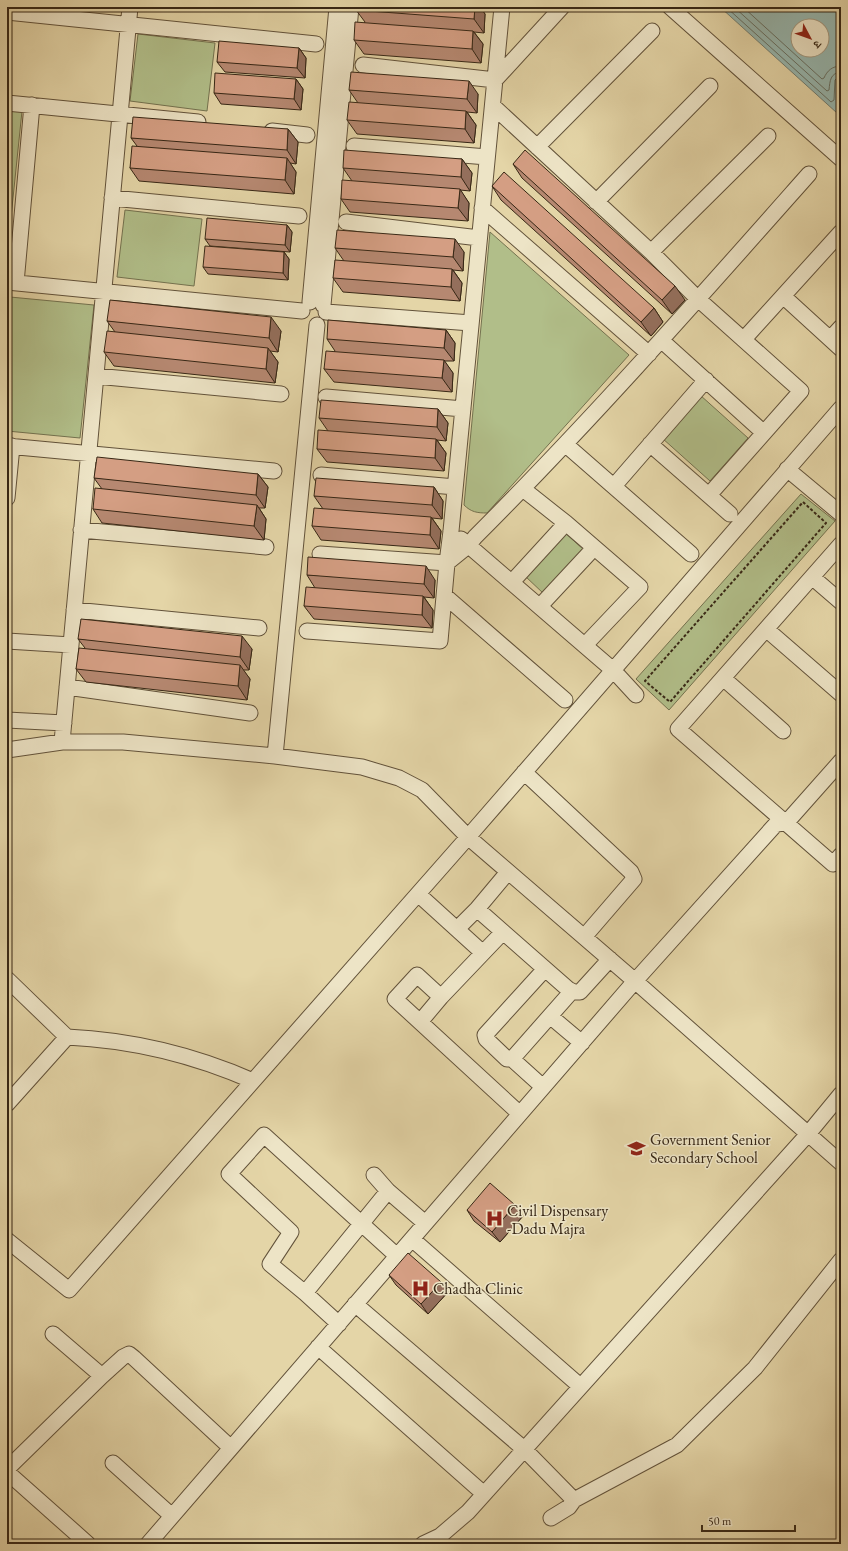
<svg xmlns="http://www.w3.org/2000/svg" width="848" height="1551" font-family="'EB Garamond','Noto Serif Devanagari',serif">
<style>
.green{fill:#b1be89;stroke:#74724f}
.water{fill:#97b7af;stroke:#717d71;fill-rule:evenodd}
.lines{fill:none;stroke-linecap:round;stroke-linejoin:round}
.shore{stroke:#676f62;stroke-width:1}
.minor-casing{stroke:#62523a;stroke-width:17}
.path{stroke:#372715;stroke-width:2;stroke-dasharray:3 2;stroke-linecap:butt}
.minor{stroke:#ede4c6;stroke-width:15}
.wall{fill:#b68871;stroke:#372715}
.shaded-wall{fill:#946f5c;stroke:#372715}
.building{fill:#d49e83;stroke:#372715}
.labels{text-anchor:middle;stroke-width:3;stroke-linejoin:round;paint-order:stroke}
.poi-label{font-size:16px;fill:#372715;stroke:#ede4c6;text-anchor:start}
</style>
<rect width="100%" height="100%" fill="#e4d5a7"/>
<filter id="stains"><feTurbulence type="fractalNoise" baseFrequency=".005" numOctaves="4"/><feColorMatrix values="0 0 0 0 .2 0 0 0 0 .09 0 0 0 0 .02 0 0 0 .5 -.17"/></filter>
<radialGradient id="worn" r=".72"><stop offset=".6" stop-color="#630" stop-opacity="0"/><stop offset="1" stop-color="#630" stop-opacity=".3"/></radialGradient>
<!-- green -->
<path class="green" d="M138,34L215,43L207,111L130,101Z
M7,110L22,111L7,256Z
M125,210L202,219L194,286L117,277Z
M490,232L629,355L487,513C477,513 471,512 464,505Z
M10,297L94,305L80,438L7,431V322Z
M700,395L748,438L710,481L662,438Z
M801,494L835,521L669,710L636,679Z
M564,532L584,550L544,594L525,576Z"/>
<!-- water -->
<path class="water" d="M720,7H841V47L837,113ZM798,26H822V50H798Z"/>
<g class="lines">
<!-- shore -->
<path class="shore" d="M726,7L831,102L834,100L835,80L838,77H841
M734,7L827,91L829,90C830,81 830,73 841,72
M743,7L822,79L824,78C827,71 832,66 841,66"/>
<defs>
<path id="minor" d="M670,7L841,159
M7,12L316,44
M363,65L495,80L562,7
M7,103L198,122
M493,106L651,252L698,299L801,391L709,495
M272,131L307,135
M354,146L487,157
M537,147L652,31
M112,198L299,216
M596,202L710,86
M482,208L649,354
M346,222L479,238
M651,252L768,136
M7,282L302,311
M16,283L32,105
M783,296L841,349
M310,302L337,7
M323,305L351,7
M326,312L471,323
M744,339L841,232
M830,339L841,327
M661,340L764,433
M96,376L281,394
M326,397L463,409
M565,444L691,554
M650,444L730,514
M7,446L274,471
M787,469L841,514
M321,475L455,487
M614,486L706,380
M523,489L566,523L640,587L585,645
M7,498L12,446
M81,530L266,547
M461,539L613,670L636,695
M841,544L678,729L833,864L841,855
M320,554L447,563L468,546L475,537C591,421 700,297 809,174
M812,577L841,602
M512,582L566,523
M445,596L565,700
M540,606L594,548
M74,610L259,628
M766,629L841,694
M307,631L440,641L447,563L451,531L502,7
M7,641L71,645
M723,678L783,731
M67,687L250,713
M7,720L64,723
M62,742L130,7
M7,750L62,742H123L275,756L362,767L399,778L422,790L468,837L635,981L841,1163
M275,756L317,325
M524,772L631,872L634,879L584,937
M418,894L483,953
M477,909L568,989L574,992H580L610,959
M457,929L477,909L508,872
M545,969L485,1035L486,1039L507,1059H512L572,991
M7,979L67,1037
M441,997L417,975L395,999L520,1114
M550,1016L582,1043
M420,1022L441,997L503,932
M512,1059L543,1087
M7,1104L67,1037C131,1040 194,1055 253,1081
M374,1175L388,1191L425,1223
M412,1239L580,1386
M7,1240L69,1290L468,837L841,408
M305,1293L388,1191
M355,1304L524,1449L574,1500
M339,1324L305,1293L270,1264L291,1232L229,1174L264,1135L397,1256
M53,1334L102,1376
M318,1347L484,1494
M113,1463L172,1516
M7,1469L102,1376L123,1357L129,1354L134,1358L231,1448
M7,1472L88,1544
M551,1518L569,1507L574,1500L677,1445L755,1368L841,1260
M148,1544L635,981L776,824L786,823L841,761
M423,1544L440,1536L468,1512L808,1134L841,1094"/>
</defs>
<!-- minor casing -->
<use href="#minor" class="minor-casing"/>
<!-- path -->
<path class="path" d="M803,502L826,523L670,702L645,681Z"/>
<!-- minor -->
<use href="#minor" class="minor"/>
</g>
<!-- wall -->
<path class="wall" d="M356,7H480L485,14L484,33L474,32L483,44L481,63L364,54L354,40L365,22L356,10Z
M299,48L306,58L305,78L225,72L217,62Z
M296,79L303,89L301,110L221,104L214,93Z
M349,90L478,94L477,113L467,112L476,125L474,143L357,134L347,120L358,103Z
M288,129L298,142L296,164L290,163L296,172L294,194L139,181L130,168L137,146L131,138Z
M462,159L472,173L470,191L460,190L469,203L468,221L350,212L341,199L352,181L343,168Z
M513,164L685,300L672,314L522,178Z
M492,186L654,308L663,322L651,336L501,200Z
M287,225L292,232L290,252L210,246L205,239Z
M335,248L464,252L463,271L453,270L462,283L460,301L343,292L333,278L344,261Z
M284,252L289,259L288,280L208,274L203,267Z
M107,321L281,331L278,352L270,351L278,362L275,383L114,366L104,352L115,332Z
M446,330L455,343L454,361H444L453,373L452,392L334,382L324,369L335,351L327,339Z
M438,409L448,423L446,441L437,440L446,453L444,471L327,462L317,449L328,431L319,418Z
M258,474L268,487L265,508H259L266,519L264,540L102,523L93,509L102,489L94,478Z
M434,487L443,501L442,519L432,518L441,531L439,549L321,540L312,526L323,509L314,496Z
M307,575L435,580L434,598L424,597L433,610L432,628L314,619L304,606L315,588Z
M78,639L252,649L249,670H243L250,679L247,700L86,682L76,669L85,648Z
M467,1210L523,1216L500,1242L474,1221Z
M389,1275L441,1282L448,1292L428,1314L396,1285Z"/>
<!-- shaded-wall -->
<path class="shaded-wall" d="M475,7H480L485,14L484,33L474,19Z
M473,31L483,44L481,63L472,49Z
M299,48L306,58L305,78L297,68Z
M296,79L303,89L301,110L294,99Z
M469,81L478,94L477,113L467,99Z
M466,111L476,125L474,143L465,129Z
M288,129L298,142L296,164L287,150Z
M287,158L296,172L294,194L285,180Z
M462,159L472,173L470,191L461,177Z
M460,189L469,203L468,221L458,208Z
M287,225L292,232L290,252L285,245Z
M455,239L464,252L463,271L453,257Z
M284,252L289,259L288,280L283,273Z
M452,269L462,283L460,301L451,287Z
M675,286L685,300L672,314L662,300Z
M654,308L663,322L651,336L641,322Z
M271,317L281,331L278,352L269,338Z
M446,330L455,343L454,361L444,348Z
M268,348L278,362L275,383L266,369Z
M444,360L453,373L452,392L442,378Z
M438,409L448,423L446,441L437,427Z
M436,439L446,453L444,471L435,458Z
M258,474L268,487L265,508L256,495Z
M434,487L443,501L442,519L432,505Z
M257,505L266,519L264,540L254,526Z
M431,517L441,531L439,549L430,535Z
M426,566L435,580L434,598L424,584Z
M423,596L433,610L432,628L422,615Z
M242,636L252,649L249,670L240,657Z
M240,665L250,679L247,700L238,686Z
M515,1205L523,1216L500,1242L492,1232Z
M441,1282L448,1292L428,1314L421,1304Z"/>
<!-- building -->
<path class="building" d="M356,7H475L474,19L356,10Z
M355,22L473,31L472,49L354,40Z
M219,41L299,48L297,68L217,62Z
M351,72L469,81L467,99L349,90Z
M215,73L296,79L294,99L214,93Z
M349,102L466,111L465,129L347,120Z
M133,117L288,129L287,150L131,138Z
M132,146L287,158L285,180L130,168Z
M344,150L462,159L461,177L343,168Z
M525,150L675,286L662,300L513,164Z
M504,172L654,308L641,322L492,186Z
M342,180L460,189L458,208L341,199Z
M207,218L287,225L285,245L205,239Z
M337,230L455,239L453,257L335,248Z
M205,246L284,252L283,273L203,267Z
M335,260L452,269L451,287L333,278Z
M110,300L271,317L269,338L107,321Z
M328,320L446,330L444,348L327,339Z
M107,331L268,348L266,369L104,352Z
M326,351L444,360L442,378L324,369Z
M321,400L438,409L437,427L319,418Z
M318,430L436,439L435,458L317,449Z
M97,457L258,474L256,495L94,478Z
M316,478L434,487L432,505L314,496Z
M95,488L257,505L254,526L93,509Z
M314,508L431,517L430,535L312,526Z
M308,557L426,566L424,584L307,575Z
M306,587L423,596L422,615L304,606Z
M81,619L242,636L240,657L78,639Z
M79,648L240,665L238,686L76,669Z
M490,1183L515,1205L492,1232L467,1210Z
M408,1253L441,1282L421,1304L389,1275Z"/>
<!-- icons -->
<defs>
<symbol id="school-bare" viewBox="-9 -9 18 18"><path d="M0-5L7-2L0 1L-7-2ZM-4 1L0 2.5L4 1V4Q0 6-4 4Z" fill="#8f2418" stroke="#ede4c6" stroke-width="2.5" paint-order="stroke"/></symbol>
<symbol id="hospital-bare" viewBox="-9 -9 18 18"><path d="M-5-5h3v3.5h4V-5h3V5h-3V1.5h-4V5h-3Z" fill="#8f2418" stroke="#ede4c6" stroke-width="2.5" paint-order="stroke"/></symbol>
</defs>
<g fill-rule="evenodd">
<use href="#school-bare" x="624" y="1136" width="25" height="25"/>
<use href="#hospital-bare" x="482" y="1206" width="25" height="25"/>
<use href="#hospital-bare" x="408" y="1276" width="25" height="25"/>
</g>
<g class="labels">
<!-- poi labels -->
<g class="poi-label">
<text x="650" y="1145">Government Senior<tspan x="650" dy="18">Secondary School</tspan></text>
<text x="507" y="1216">Civil Dispensary<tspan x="507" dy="18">-Dadu Majra</tspan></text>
<text x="433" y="1294">Chadha Clinic</text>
</g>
</g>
<!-- margin -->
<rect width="848" height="1551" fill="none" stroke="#e4d5a7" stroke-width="24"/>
<rect x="8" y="8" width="832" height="1535" fill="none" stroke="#372715" stroke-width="2"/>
<rect x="12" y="12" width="824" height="1527" fill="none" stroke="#372715"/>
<!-- north arrow -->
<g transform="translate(810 38) rotate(131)"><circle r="19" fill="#ede4c6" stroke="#a4987f"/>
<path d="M0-3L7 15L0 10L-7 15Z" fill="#8f2418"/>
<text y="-6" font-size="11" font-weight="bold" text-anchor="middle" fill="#372715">उ</text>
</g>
<!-- scale -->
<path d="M702 1525v6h93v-6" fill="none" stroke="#372715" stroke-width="2"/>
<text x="708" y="1525" font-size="12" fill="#372715" stroke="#ede4c6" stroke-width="3" paint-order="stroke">50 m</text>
<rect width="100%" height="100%" filter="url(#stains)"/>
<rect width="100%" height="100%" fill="url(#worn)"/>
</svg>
